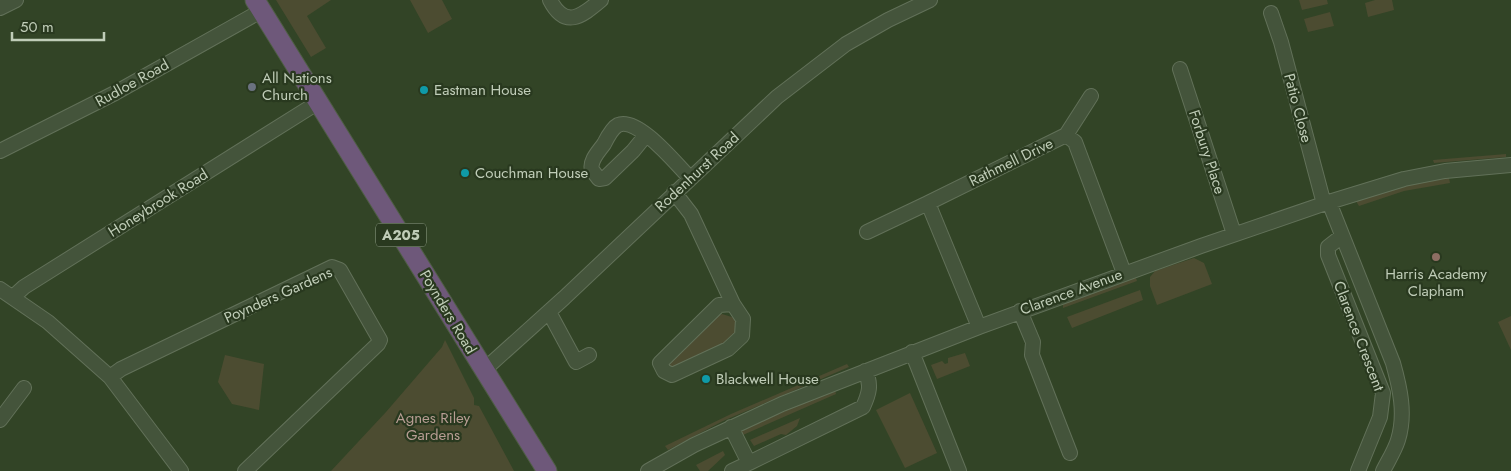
<svg xmlns="http://www.w3.org/2000/svg" width="1511" height="471" font-family="Jost,sans-serif">
<style>
.green{fill:#4c4c31}
.lines{fill:none;stroke-linecap:round;stroke-linejoin:round}
.minor-casing{stroke:#627159;stroke-width:16}
.highway-casing{stroke:#4f5e45;stroke-width:21}
.minor{stroke:#44543b;stroke-width:14}
.highway{stroke:#6e587a;stroke-width:19}
.worship-dot{fill:#6b7280;stroke:#29391f;stroke-width:2}
.culture-dot{fill:#0f9aa8;stroke:#29391f;stroke-width:2}
.education-dot{fill:#8d6e63;stroke:#29391f;stroke-width:2}
.labels{text-anchor:middle;stroke-width:4.5;stroke-linejoin:round;paint-order:stroke}
.shield{fill:#29391f;stroke:#93a18a;stroke-width:1}
.shield-label{font-size:14px;font-weight:bold;fill:#c0cdb8}
.poi-label{font-size:15px;fill:#c0cdb8;stroke:#29391f;text-anchor:start}
.street-label{font-size:15px;fill:#c0cdb8;stroke:#29391f}
.park-label{font-size:15px;fill:#b79d93;stroke:#29391f}
</style>
<rect width="100%" height="100%" fill="#324426"/>
<!-- green -->
<path class="green" d="M276,0H331L307,16L326,48L311,57Z
M410,0H442L452,19L428,33Z
M1299,0H1327L1328,4L1302,10Z
M1375,0H1392L1394,10L1368,17L1365,3Z
M1330,12L1334,26L1308,32L1304,19Z
M1506,154V157L1434,163L1433,160Z
M1449,178L1450,183L1404,191L1359,206L1356,201L1403,186Z
M1194,258L1204,263L1212,284L1157,305L1150,286V277L1155,271Z
M1136,278L1137,281L1063,308V303Z
M1140,290L1143,300L1072,328L1067,317Z
M722,314L735,318L738,327L733,340L673,368L669,365L670,359L710,319Z
M1511,316V350L1498,322Z
M445,340L474,398V405L479,406L514,471H331L386,412L442,347Z
M965,353L970,366L937,379L931,365L942,361L945,364L948,363V358Z
M225,355L264,364L259,410L232,404L218,382Z
M847,364L849,367L723,421L668,450L665,446L731,414Z
M835,390L836,394L736,438L740,430Z
M910,393L937,453L905,468L876,410Z
M800,418L797,426L786,435L781,434L754,446L750,440Z
M723,451L725,455L708,471H700L696,465Z"/>
<g class="lines">
<defs>
<path id="minor" d="M550,0C565,29 581,17 601,0
M0,8L16,0
M1271,13L1281,42L1324,204
M1180,69L1234,234
M646,135L633,151L605,178L599,179L592,170C589,161 599,151 604,144C607,138 612,128 618,125C638,116 677,165 690,178
M1066,135L1091,96
M0,151L115,93L261,11
M674,192L691,214L733,304L743,319L742,336L728,349L672,375L664,371L660,363L719,305L733,304
M1329,202L1393,363C1400,388 1406,414 1398,440C1395,450 1388,461 1383,471
M867,232L928,203
M1342,236L1328,247V255L1383,393L1380,417L1358,471
M0,289L48,322L110,377L181,471
M13,297L24,287L317,103
M1020,311L1033,342L1032,355L1070,453
M549,312L576,362L589,355
M979,327L928,203L1066,135L1075,142L1124,273
M912,352L959,471
M484,370L564,298L777,97L846,44L888,20L930,0
M110,377L121,369L332,267L340,270L380,340L378,344L245,471
M0,420L24,388
M731,427L749,463L863,407C869,394 872,384 865,371
M648,471L694,445L782,404L979,327L1201,246L1329,202L1404,179L1445,171L1511,165
M732,471L749,463"/>
<path id="highway" d="M255,0L547,471"/>
</defs>
<!-- minor casing -->
<use href="#minor" class="minor-casing"/>
<!-- highway casing -->
<use href="#highway" class="highway-casing"/>
<!-- minor -->
<use href="#minor" class="minor"/>
<!-- highway -->
<use href="#highway" class="highway"/>
</g>
<!-- markers -->
<circle class="worship-dot" cx="252" cy="87" r="5"/>
<g class="culture-dot">
<circle cx="424" cy="90" r="5"/>
<circle cx="465" cy="173" r="5"/>
<circle cx="706" cy="379" r="5"/>
</g>
<circle class="education-dot" cx="1436" cy="257" r="5"/>
<g class="labels">
<!-- shield labels -->
<rect class="shield" x="376" y="223.5" width="50" height="23" rx="4"/>
<g class="shield-label">
<text x="401" y="240">A205</text>
</g>
<!-- poi labels -->
<g class="poi-label">
<text x="262" y="83">All Nations<tspan x="262" dy="17">Church</tspan></text>
<text x="434" y="95">Eastman House</text>
<text x="475" y="178">Couchman House</text>
<text x="1436" y="279" text-anchor="middle">Harris Academy<tspan x="1436" dy="17">Clapham</tspan></text>
<text x="716" y="384">Blackwell House</text>
</g>
<!-- street labels -->
<g class="street-label">
<text transform="translate(132 83) rotate(-29)" y="5">Rudloe Road</text>
<text transform="translate(1298 108) rotate(75)" y="5">Patio Close</text>
<text transform="translate(1207 152) rotate(72)" y="5">Forbury Place</text>
<text transform="translate(1011 162) rotate(-26)" y="5">Rathmell Drive</text>
<text transform="translate(697 172) rotate(-43)" y="5">Rodenhurst Road</text>
<text transform="translate(158 203) rotate(-32)" y="5">Honeybrook Road</text>
<text transform="translate(1071 292) rotate(-20)" y="5">Clarence Avenue</text>
<text transform="translate(278 295) rotate(-24)" y="5">Poynders Gardens</text>
<text transform="translate(448 312) rotate(59)" y="5">Poynders Road</text>
<text transform="translate(1359 336) rotate(69)" y="5">Clarence Crescent</text>
</g>
<!-- park labels -->
<g class="park-label">
<text x="433" y="423">Agnes Riley<tspan x="433" dy="17">Gardens</tspan></text>
</g>
</g>
<!-- scale -->
<path d="M12 32v8h92v-8" fill="none" stroke="#c0cdb8" stroke-width="2.5"/>
<text x="20" y="32" font-size="15" fill="#c0cdb8" stroke="#29391f" stroke-width="4" paint-order="stroke">50 m</text>
</svg>
